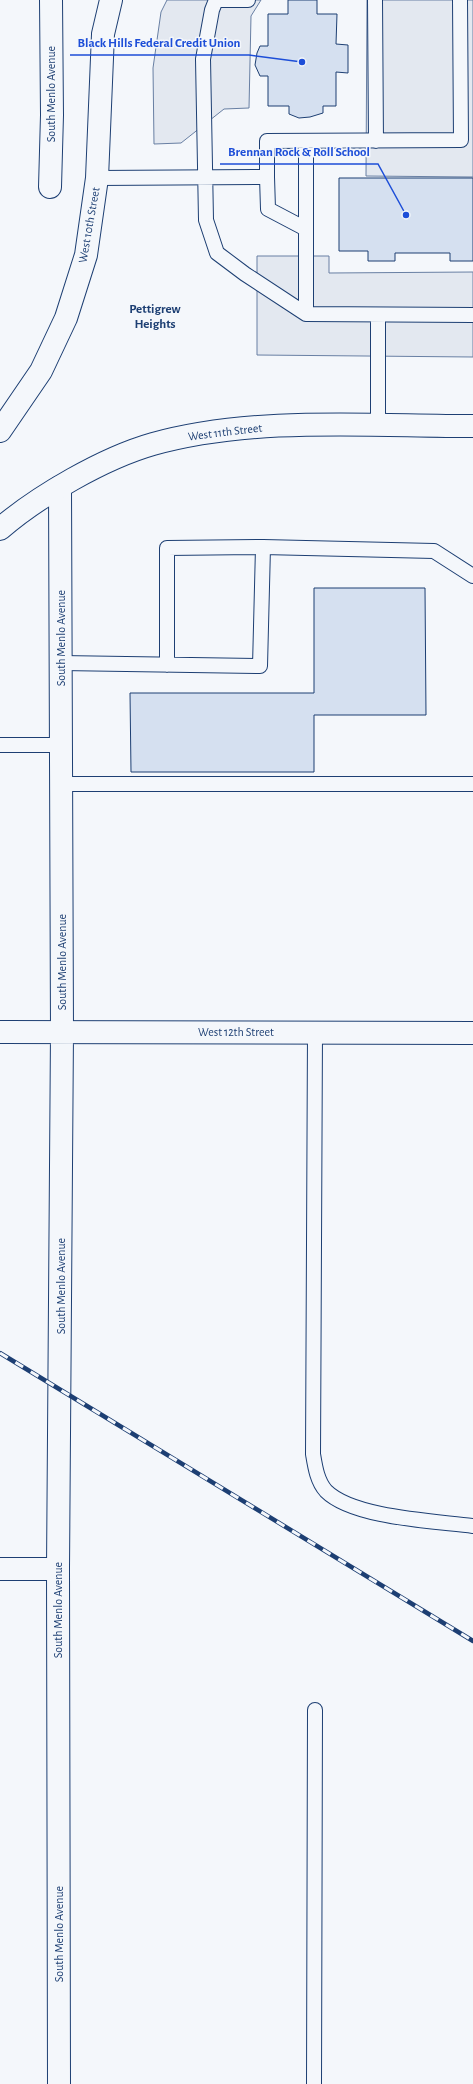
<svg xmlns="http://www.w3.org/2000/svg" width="473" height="2084" font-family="'Alegreya Sans',sans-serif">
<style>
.parking{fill:#e3e8f0;stroke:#687fa3}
.building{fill:#d5e0f0;stroke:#1d3f73}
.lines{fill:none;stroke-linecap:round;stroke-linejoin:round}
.lane-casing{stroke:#1d3f73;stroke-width:16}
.street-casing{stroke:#1d3f73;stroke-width:24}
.primary-casing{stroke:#1d3f73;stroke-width:24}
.lane{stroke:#f4f7fb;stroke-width:14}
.street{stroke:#f4f7fb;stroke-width:22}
.primary{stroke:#f4f7fb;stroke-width:22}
.rail-casing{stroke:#1d3f73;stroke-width:4.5}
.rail{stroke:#f4f7fb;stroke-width:3;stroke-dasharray:9;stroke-linecap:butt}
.labels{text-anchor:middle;stroke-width:3;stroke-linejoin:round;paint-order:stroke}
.street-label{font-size:12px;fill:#1d3f73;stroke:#f4f7fb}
.neighbourhood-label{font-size:13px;font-weight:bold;fill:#1d3f73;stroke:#f4f7fb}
.leader{fill:none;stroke:#1d4ed8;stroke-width:1.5}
.callout-dot{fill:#1d4ed8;stroke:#f4f7fb;stroke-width:1.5}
.callout-label{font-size:13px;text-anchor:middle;font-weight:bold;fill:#1d4ed8;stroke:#f4f7fb;stroke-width:3;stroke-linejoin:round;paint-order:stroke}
</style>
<rect width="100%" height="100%" fill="#f4f7fb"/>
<!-- parking -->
<path class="parking" d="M167,0H261L251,16L249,108L224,109L181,143L154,144L153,68L161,12Z
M367,0H473V177L366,176Z
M257,256H329V273L473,272V357L257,355Z"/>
<!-- building -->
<path class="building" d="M288,0H317V14H337L336,44L348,45V73L336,72V106H323V113L310,117L299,118L289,114V106H268V76H260L255,65L257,53L260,46H268V14H288Z
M339,178H473V261H450V253H395V261H368V251H339Z
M314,588H425L426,715H314V772H131L130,693H314Z"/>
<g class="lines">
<defs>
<path id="lane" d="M216,0L212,10L203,59L206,220L217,253L245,274L306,314
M216,0H248
M375,0L376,141
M306,141V314L473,315
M267,177V141L461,140L460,0
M97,178L267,177L268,209L306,229
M378,315V426
M61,663L260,666L263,547L434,551L473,576
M167,665V548L263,547
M0,745H61
M61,784H473
M315,1033L313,1454C315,1466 317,1481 326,1491C353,1518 435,1521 473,1526
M314,2084L315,1710"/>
<path id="street" d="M50,187L52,115L51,0
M0,1032L473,1033
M0,1569H58
M59,2084L58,1569L62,1032L60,487"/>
<path id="primary" d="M0,431L41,371L66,318L86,255L97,178L103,34L111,0
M0,529C38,496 104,458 153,444C254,416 369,426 473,426"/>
</defs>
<!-- lane casing -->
<use href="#lane" class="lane-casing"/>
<!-- street casing -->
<use href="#street" class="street-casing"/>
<!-- primary casing -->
<use href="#primary" class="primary-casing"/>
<!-- lane -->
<use href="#lane" class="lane"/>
<!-- street -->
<use href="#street" class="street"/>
<!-- primary -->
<use href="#primary" class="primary"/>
<defs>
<path id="rail" d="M0,1353L473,1641"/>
</defs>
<!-- rail casing -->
<use href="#rail" class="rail-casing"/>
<!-- rail -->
<use href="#rail" class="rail"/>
</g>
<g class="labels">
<!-- street labels -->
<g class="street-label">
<text transform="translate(51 94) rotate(-90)" y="4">South Menlo Avenue</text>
<text transform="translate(89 225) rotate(-80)" y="4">West 10th Street</text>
<text transform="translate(225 432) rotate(-7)" y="4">West 11th Street</text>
<text transform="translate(61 638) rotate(-90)" y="4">South Menlo Avenue</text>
<text transform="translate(62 962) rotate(-90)" y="4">South Menlo Avenue</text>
<text x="236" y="1036">West 12th Street</text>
<text transform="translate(61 1286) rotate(-90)" y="4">South Menlo Avenue</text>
<text transform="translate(58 1610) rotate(-90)" y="4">South Menlo Avenue</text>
<text transform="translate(59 1934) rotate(-90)" y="4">South Menlo Avenue</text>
</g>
<!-- neighbourhood labels -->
<g class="neighbourhood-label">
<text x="155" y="313">Pettigrew<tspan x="155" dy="15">Heights</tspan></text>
</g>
</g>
<!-- callouts -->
<path class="leader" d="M302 62L249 55H70M406 215L378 164H220"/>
<g class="callout-dot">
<circle cx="302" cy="62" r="4"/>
<circle cx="406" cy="215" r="4"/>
</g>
<g class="callout-label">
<text x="159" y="47">Black Hills Federal Credit Union</text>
<text x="299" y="156">Brennan Rock &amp; Roll School</text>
</g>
</svg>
